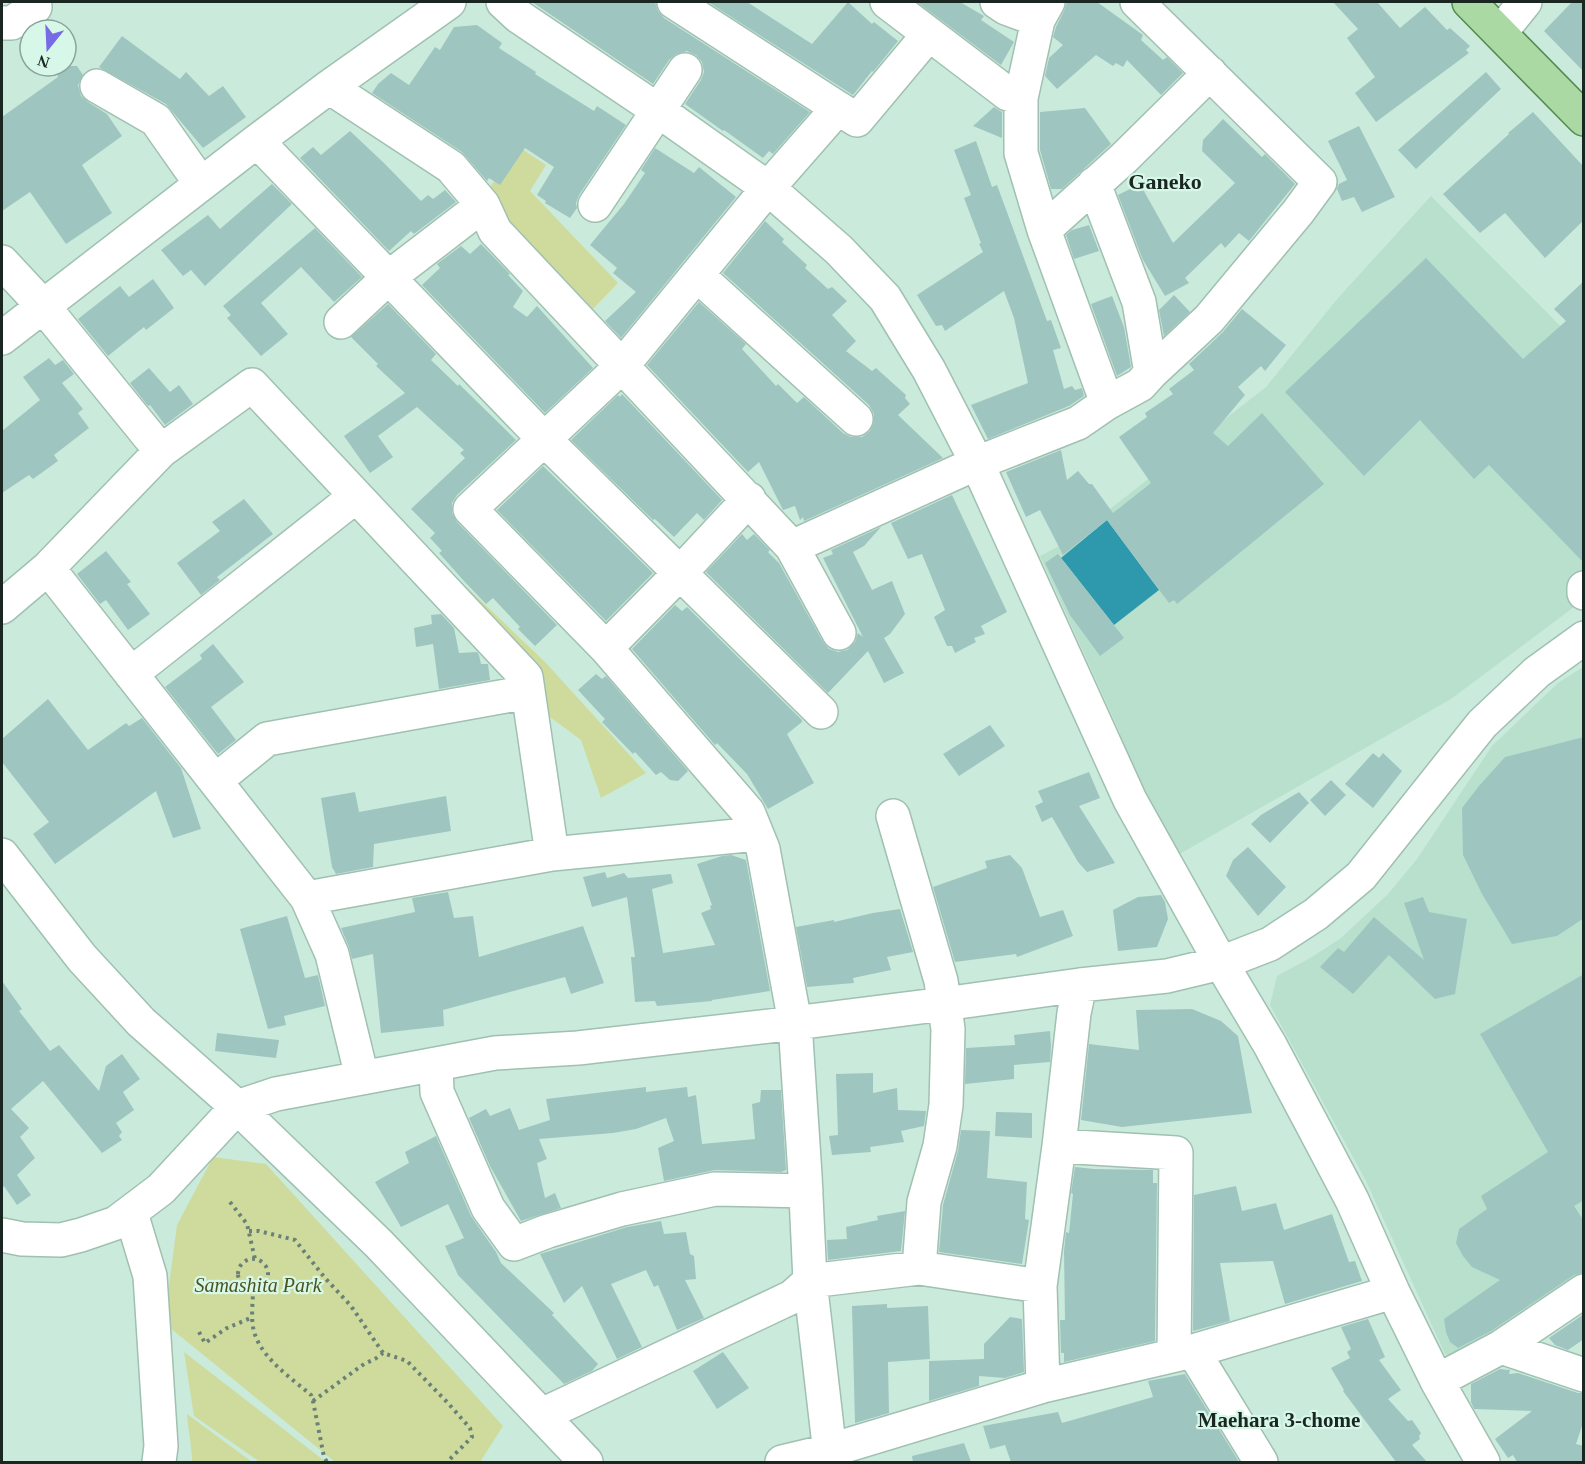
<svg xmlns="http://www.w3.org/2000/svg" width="1585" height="1464" font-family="'Times New Roman',serif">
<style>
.built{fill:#b8e0cd}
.green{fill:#cedb9c}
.water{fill:#2e98ac}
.building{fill:#9fc5c1}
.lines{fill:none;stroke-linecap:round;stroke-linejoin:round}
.minor-casing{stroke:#a0c0b1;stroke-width:36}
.major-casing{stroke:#538a4f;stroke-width:36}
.path{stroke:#6b8177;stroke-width:4;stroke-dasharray:3 4.5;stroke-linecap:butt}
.minor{stroke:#fff;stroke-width:33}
.major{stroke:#aad9a4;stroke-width:33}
.labels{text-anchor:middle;stroke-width:4.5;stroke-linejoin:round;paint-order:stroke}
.park-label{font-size:20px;font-style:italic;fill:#4b5420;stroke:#d7f8e9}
.neighbourhood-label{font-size:21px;font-weight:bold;fill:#1a2621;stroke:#d7f8e9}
.quarter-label{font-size:22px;font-weight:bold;fill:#1a2621;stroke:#d7f8e9}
</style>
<rect width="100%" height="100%" fill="#caebdb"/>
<!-- built -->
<path class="built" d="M1431,196L1583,349L1584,578L1580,581L1574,607L1451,699L1178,855L1122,751L1120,733L1040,556L1069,541L1266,387L1338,298Z
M1583,667V1278L1457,1359L1445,1354L1366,1181L1270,1005L1277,976L1312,957L1341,938L1388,894L1417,859L1492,746L1558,683Z"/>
<!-- green -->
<path class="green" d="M516,145L546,165L530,191L618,283L590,312L505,228L491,186Z
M435,557L546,663L646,773L601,798L581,740L550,717L534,671Z
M213,1157L266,1164L503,1426L480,1462H335L164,1323L177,1225Z
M184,1352L326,1462H260L194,1416Z
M187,1414L252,1462H192C192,1446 188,1430 187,1414Z"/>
<!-- water -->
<path class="water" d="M1107,520L1159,590L1114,625L1061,558Z"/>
<!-- building -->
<path class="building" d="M532,2H655L658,11L664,18L810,112L773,154L769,151L763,158L724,130L723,131L685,104L701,80L704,72L702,62L696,55L687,51L676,54L669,60L653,84Z
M708,2H747L812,44L848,2L872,24L874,22L898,41L873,72L872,71L853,95Z
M917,2H960L984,16L981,20L1014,42L1001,65Z
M1067,2H1097L1143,35L1141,40L1163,60L1167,57L1183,73L1161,95L1127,60L1123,67L1116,63L1113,66L1096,55L1057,89L1045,76L1049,58L1063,45L1053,37L1056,27L1064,11Z
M1333,2H1377L1400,28L1425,7L1447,30L1450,28L1470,46L1466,50L1469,53L1376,122L1355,93L1375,77L1347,38L1358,29Z
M1572,2H1584V72L1544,31Z
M477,25L502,43L499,48L536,72L535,74L594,111L597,106L626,125L579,195L576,203L577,208L570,218L545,203L546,201L537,195L554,167L525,148L500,185L489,178L487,181L462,152L372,93L378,84L391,73L409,85L435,47L440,50L454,27Z
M122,36L180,79L186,72L209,96L223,86L246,117L203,148L166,104L99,67Z
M54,66H77L83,75L78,85L81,96L88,102L107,114L122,136L82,165L112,213L66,244L30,192L2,211V117L58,77Z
M1486,72L1501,89L1416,169L1398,150Z
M994,107L1002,112V138L973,126Z
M1085,108L1111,144L1062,189H1051L1040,150V112Z
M1533,112L1584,167V220L1545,258L1505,213L1480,233L1443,194L1509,134L1508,133Z
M1223,119L1262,157L1265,154L1295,184L1249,241L1239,233L1225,248L1221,243L1185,278L1189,283L1165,296L1143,260L1118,195L1140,184L1173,243L1235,183L1202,151L1203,140Z
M1359,126L1395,197L1362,212L1354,197L1342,201L1337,189L1339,184L1347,180L1328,141Z
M350,131L384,163L421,201L428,195L433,199L445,190L456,202L414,234L411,231L389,251L300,158L313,147L321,155Z
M976,141L992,187L997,185L1047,321L1051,320L1061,348L1053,350L1064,389L1072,386L1075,390L1082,388L1084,396L1069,406L988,439L971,405L1028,383L1014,318L1004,291L945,331L942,325L936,326L917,295L983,252L979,244L981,243L964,198L971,195L954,150Z
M655,148L694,173L699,167L736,197L621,338L605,321L636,292L613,273L617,268L590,245L624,204L645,173L641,170Z
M272,184L292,204L205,286L191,270L183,276L161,250L208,215L220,229Z
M765,221L784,239L782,242L807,265L805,268L828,289L832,287L847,301L832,315L856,341L846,351L872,371L876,368L906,395L905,398L910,404L898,415L943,458L804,521L803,517L800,520L795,506L783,510L759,462L748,472L647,365L699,302L746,344L742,349L776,386L778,384L797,403L804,397L843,433L851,437H862L870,431L874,422V414L869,405L723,273Z
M1089,225L1099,251L1074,259L1066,235L1072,230Z
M315,228L362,277L334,302L301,267L261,303L288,334L261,356L227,318L231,315L223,306Z
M481,244L510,274L508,275L523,291L513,307L527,317L537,306L593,368L545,413L422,285L440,268L437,264L461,246L470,254Z
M1426,258L1523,359L1566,321L1554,309L1584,281V563L1489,465L1474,479L1420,420L1364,476L1285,392Z
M153,279L174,308L146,330L144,327L108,356L78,319L120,286L129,297Z
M1174,295L1190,312L1164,336L1159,310Z
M1112,296L1124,327L1131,367L1117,376L1091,304Z
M388,304L436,354L431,360L458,386L459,384L516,440L457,495L452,503V513L457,522L557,625L535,646L518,629L520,627L493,598L486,604L464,581L439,553L442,551L430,538L435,533L411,509L465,458L460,453L464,450L417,407L378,436L393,457L370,473L344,436L405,393L376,366L378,364L351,337Z
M1242,309L1286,345L1265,371L1261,366L1238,387L1245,395L1213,433L1228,446L1262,413L1324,484L1177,604L1174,600L1169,603L1107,520L1063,555L1040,510L1026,517L1006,472L1061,450L1067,480L1078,471L1089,484H1092L1113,513L1151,483L1119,437L1147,417L1145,413L1173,394L1169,389L1194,370L1189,364L1222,333Z
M49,358L55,365L63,360L74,374L62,383L83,409L78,413L89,428L54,455L58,461L33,479L29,475L2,493V431L40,400L23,377Z
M149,368L170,392L179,385L193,404L165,425L150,405L148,406L130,383Z
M622,394L722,500L704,520L697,513L674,537L655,519L653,520L571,440L618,395L620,397Z
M543,466L653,573L606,621L497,510Z
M952,495L1007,612L981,626L985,634L974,638L976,642L955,653L952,646H947L934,617L945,610L922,554L908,559L891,523Z
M244,499L273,534L217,577L220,580L201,595L177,563L220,531L212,522Z
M881,527L864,546L853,552L872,590L892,581L905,614L890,634L884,638L904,673L884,683L868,651L828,693L706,572L742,534L747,540L754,534L770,550L768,552L779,563L823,642L829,649L838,652L847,650L855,642L858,633L863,637L823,558L833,554L831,550Z
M106,551L131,582L127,584L150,614L128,630L106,600L100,604L77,574Z
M1058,554L1124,638L1100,656L1070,615L1045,563Z
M675,605L682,611L687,607L802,720V722L787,734L814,783L768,809L747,774L717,743L715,745L632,649Z
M441,614L454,628L459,653L477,652L479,655L481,664H488L490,680L439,689L433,644L416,647L414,628L432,624L431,615Z
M213,644L244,682L211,707L236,740L218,754L165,687L202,659L200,655Z
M596,674L602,679L606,676L688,771L678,781L670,780L661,772L656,775L635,752L633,754L602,722L605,719L578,690Z
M48,699L88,750L126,723L129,726L142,718L181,768L201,829L173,838L156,791L55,864L33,834L49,822L2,762V739Z
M990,725L1005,746L959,776L943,754Z
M1584,737V918L1557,936L1512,944L1482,894L1463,855L1462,808L1479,786L1505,757Z
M1373,753L1379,758L1383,753L1402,771L1373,808L1345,784Z
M1089,772L1100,798L1079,806L1115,863L1087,872L1078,862L1052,817L1042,822L1035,806L1043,802L1038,791Z
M1331,780L1346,795L1325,816L1310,800Z
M355,792L359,812L446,796L451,831L374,844L373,867L336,874L332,867L321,798Z
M1299,792L1309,803L1270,843L1251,824L1261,815Z
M1248,847L1286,887L1258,916L1226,876L1233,860Z
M731,855L746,860L770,991L712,1000V1001L657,1006L655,1001L635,1002L631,957H635L627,897L592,907L583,877L605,872L607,878L624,873L628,878L671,874L673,883L652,889L663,953L715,945L701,913L711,909L710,906L712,905L697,864L722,856Z
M1010,855L1022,868L1040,917L1063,910L1073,936L1017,957L1016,954L955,962L933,887L987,868L985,861Z
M448,892L454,918L473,916L479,957L583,926L604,983L571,994L565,977L443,1010L444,1026L381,1033L373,954L352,959L349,947L341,928L415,912L412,898Z
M1161,895L1165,902L1168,919L1157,947L1118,951L1113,910L1138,897Z
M1423,897L1429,912L1467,919L1455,994L1435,999L1389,955L1353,994L1320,967L1338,948L1344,952L1374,917L1424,960L1404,903Z
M900,909L913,952L887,957L891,970L853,978L854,983L807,987L796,927L834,920V922L873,913Z
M287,916L305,978L318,975L325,1006L284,1016L286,1025L268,1029L240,929Z
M1584,974V1200L1574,1206L1584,1221V1272L1574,1275L1491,1331L1458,1348L1450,1342L1446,1332L1444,1319L1500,1280L1472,1267L1463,1256L1456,1243L1459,1229L1487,1209L1481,1196L1548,1152L1480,1034Z
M2,981L22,1009L19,1011L50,1051L59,1045L99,1091L106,1066L122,1054L140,1079L123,1092L134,1110L116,1123L122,1132L119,1136L122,1140L102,1153L43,1081L11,1109L29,1128L20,1137L35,1158L17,1175L31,1195L17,1205L4,1186L2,1189Z
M1192,1009L1221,1021L1238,1036L1252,1113L1122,1127L1081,1120L1089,1044L1139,1050L1136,1010Z
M1050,1031L1051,1046L1050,1062L1014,1065V1079L965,1084L966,1048L1015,1045L1014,1035Z
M217,1033L279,1040L276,1058L215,1051Z
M873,1073V1093L897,1088L898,1110L926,1111L924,1126L901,1131L904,1142L870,1147L871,1152L832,1155L829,1136L838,1135L836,1074Z
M646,1087V1092L687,1087L688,1097L696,1095L702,1144L755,1139L752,1104L760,1102L761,1090H781L786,1170L781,1172L715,1170L664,1181L658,1148L674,1141L666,1118L636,1129L613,1133L539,1139L547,1159L537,1163L545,1198L555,1193L561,1208L521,1221L490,1166L469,1118L486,1109L490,1116L510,1108L519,1130L550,1120L546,1099Z
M996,1112L1032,1113V1138L995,1136Z
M961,1130L990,1131L987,1178L1027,1182L1025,1219L1029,1220L1022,1264L939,1252L943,1205L958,1151Z
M436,1136L471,1216L496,1252L501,1263L554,1313L552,1315L598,1364L592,1371L564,1384L458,1275L445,1246L464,1238L448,1204L401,1227L375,1182L409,1163L405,1152Z
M1075,1167L1094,1169L1153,1170V1183H1157L1155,1341L1064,1362V1353H1061L1060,1320H1065L1064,1251L1066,1232L1069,1233L1073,1194L1071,1193Z
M1236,1186L1242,1211L1276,1203L1284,1230L1332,1214L1349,1262L1355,1261L1362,1281L1285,1304L1273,1261L1220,1263L1230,1321L1193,1331L1194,1195Z
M905,1211L901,1251L828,1260L827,1240L847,1239L846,1227L878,1220L877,1216Z
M661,1221L664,1234L686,1232L690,1254L694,1256L696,1279L685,1280L704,1318L677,1330L658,1285L654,1287L646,1270L611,1284L642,1347L617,1359L582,1286L564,1303L540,1254L627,1227Z
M887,1304V1308L928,1306L930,1359L888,1362L889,1413L855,1423L852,1306Z
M1584,1314V1339L1568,1350L1555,1345L1549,1338Z
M1010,1317L1022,1319L1024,1372L1005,1378L979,1376V1386L929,1401V1361L984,1359V1344Z
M1368,1319L1385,1357L1379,1360L1401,1390L1388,1399L1408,1421L1412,1420L1421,1433L1419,1436L1420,1439L1412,1445L1427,1462H1396L1343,1391L1344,1390L1331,1368L1350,1358L1347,1352L1351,1349L1341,1327Z
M723,1352L749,1388L717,1409L693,1371Z
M1500,1369L1510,1370L1509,1374L1518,1373L1578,1393H1584V1420L1576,1444L1584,1446V1462H1517L1513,1455L1508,1458L1495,1439L1532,1411L1474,1409L1471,1402V1384Z
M1185,1374L1239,1462H1011L1005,1445L990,1449L983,1426L1058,1412L1062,1423L1153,1397L1148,1381Z
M964,1443L971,1462H913L912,1456Z"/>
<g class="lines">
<defs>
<path id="minor" d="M503,2L518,16L659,111L768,188L839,250L885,298L929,370L977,463L1130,800L1221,963L1270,1045L1313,1126L1352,1200L1393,1292L1437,1381L1483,1462
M674,2L838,108L768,188L622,366L470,509L606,648L748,812L763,849L795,1023L805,1175L810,1281L831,1462
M887,2L1008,94L1021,98
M997,2L1006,8L1038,20
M1137,2L1320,182L1298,212L1209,319L1151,373
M2,23H12L35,7
M1500,33L1525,2
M97,86L156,120L201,184
M329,87L451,167L483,205L495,231L792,547L839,633
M838,108L857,120L929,34
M257,141L544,439L821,712
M1094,184L1139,302L1151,373L1140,385L1107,403
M595,205L685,70
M1044,230L1124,158L1210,73
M2,262L43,306L161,451
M697,275L856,419
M341,322L388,278L483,205
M2,338L257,141L329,87L449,2
M792,547L977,463L1078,423L1107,403L1044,230L1021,153V98L1038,20L1048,2
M48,568L307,898L552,854L757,834
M1584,588V593
M2,607L48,568L161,451L252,385L526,677L552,854
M606,648L680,573L749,499
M131,674L356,496
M215,781L267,739L528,692
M893,816L941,981L948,1029L946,1105L940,1146L924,1202L919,1268
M2,855L82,958L141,1022L237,1107L379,1244L586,1462
M307,898L332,954L362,1077
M436,1064L437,1092L488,1208L514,1244L548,1231L622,1209L715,1189L806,1191
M1059,1146L1176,1153L1174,1355
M131,1213L150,1276L161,1446L159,1462
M2,1235L22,1239L61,1240L81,1235L116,1223L161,1189L237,1107L276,1094L495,1053L578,1048L795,1023L944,1004L1080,985L1167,976L1221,963L1270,944L1316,914L1361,876L1482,724L1537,672L1584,638
M1501,1347L1584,1375
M1193,1351L1261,1462
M1437,1381L1501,1347L1584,1291
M1043,1386L1040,1286L1059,1146L1074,1013L1080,985
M542,1415L792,1297L810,1281L919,1268L1040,1286
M782,1462L828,1451L1043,1386L1193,1351L1393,1292"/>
<path id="major" d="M1469,2L1584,119"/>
</defs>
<!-- minor casing -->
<use href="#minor" class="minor-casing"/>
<!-- major casing -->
<use href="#major" class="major-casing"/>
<!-- path -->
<path class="path" d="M230,1202L247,1224L255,1259
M249,1231H259L295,1240L325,1278L351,1306L383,1353L407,1361L446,1401L470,1428L472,1437L447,1462
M238 1274a15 15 0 1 1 30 0a15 15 0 1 1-30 0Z
M253,1289C253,1301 251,1315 253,1327C258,1356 290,1377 311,1395L313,1401L324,1457L327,1462
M199,1332L205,1343L227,1328L253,1317
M313,1401L364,1364L375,1359L383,1353"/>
<!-- minor -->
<use href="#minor" class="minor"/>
<!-- major -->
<use href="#major" class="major"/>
</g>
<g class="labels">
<!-- park labels -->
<g class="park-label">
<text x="258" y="1292">Samashita Park</text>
</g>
<!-- neighbourhood labels -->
<g class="neighbourhood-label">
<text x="1279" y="1427">Maehara 3-chome</text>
</g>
<!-- quarter labels -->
<g class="quarter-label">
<text x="1165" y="189">Ganeko</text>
</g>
</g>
<!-- border -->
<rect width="1585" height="1464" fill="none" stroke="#1a2621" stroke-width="6"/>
<!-- north arrow -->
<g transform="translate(48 48) rotate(198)"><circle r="28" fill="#d7f8e9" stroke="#8ba499" stroke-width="1.5"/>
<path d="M0-4.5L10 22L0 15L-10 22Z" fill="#766ae5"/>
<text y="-9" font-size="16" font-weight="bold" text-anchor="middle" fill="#1a2621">N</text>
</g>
</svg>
